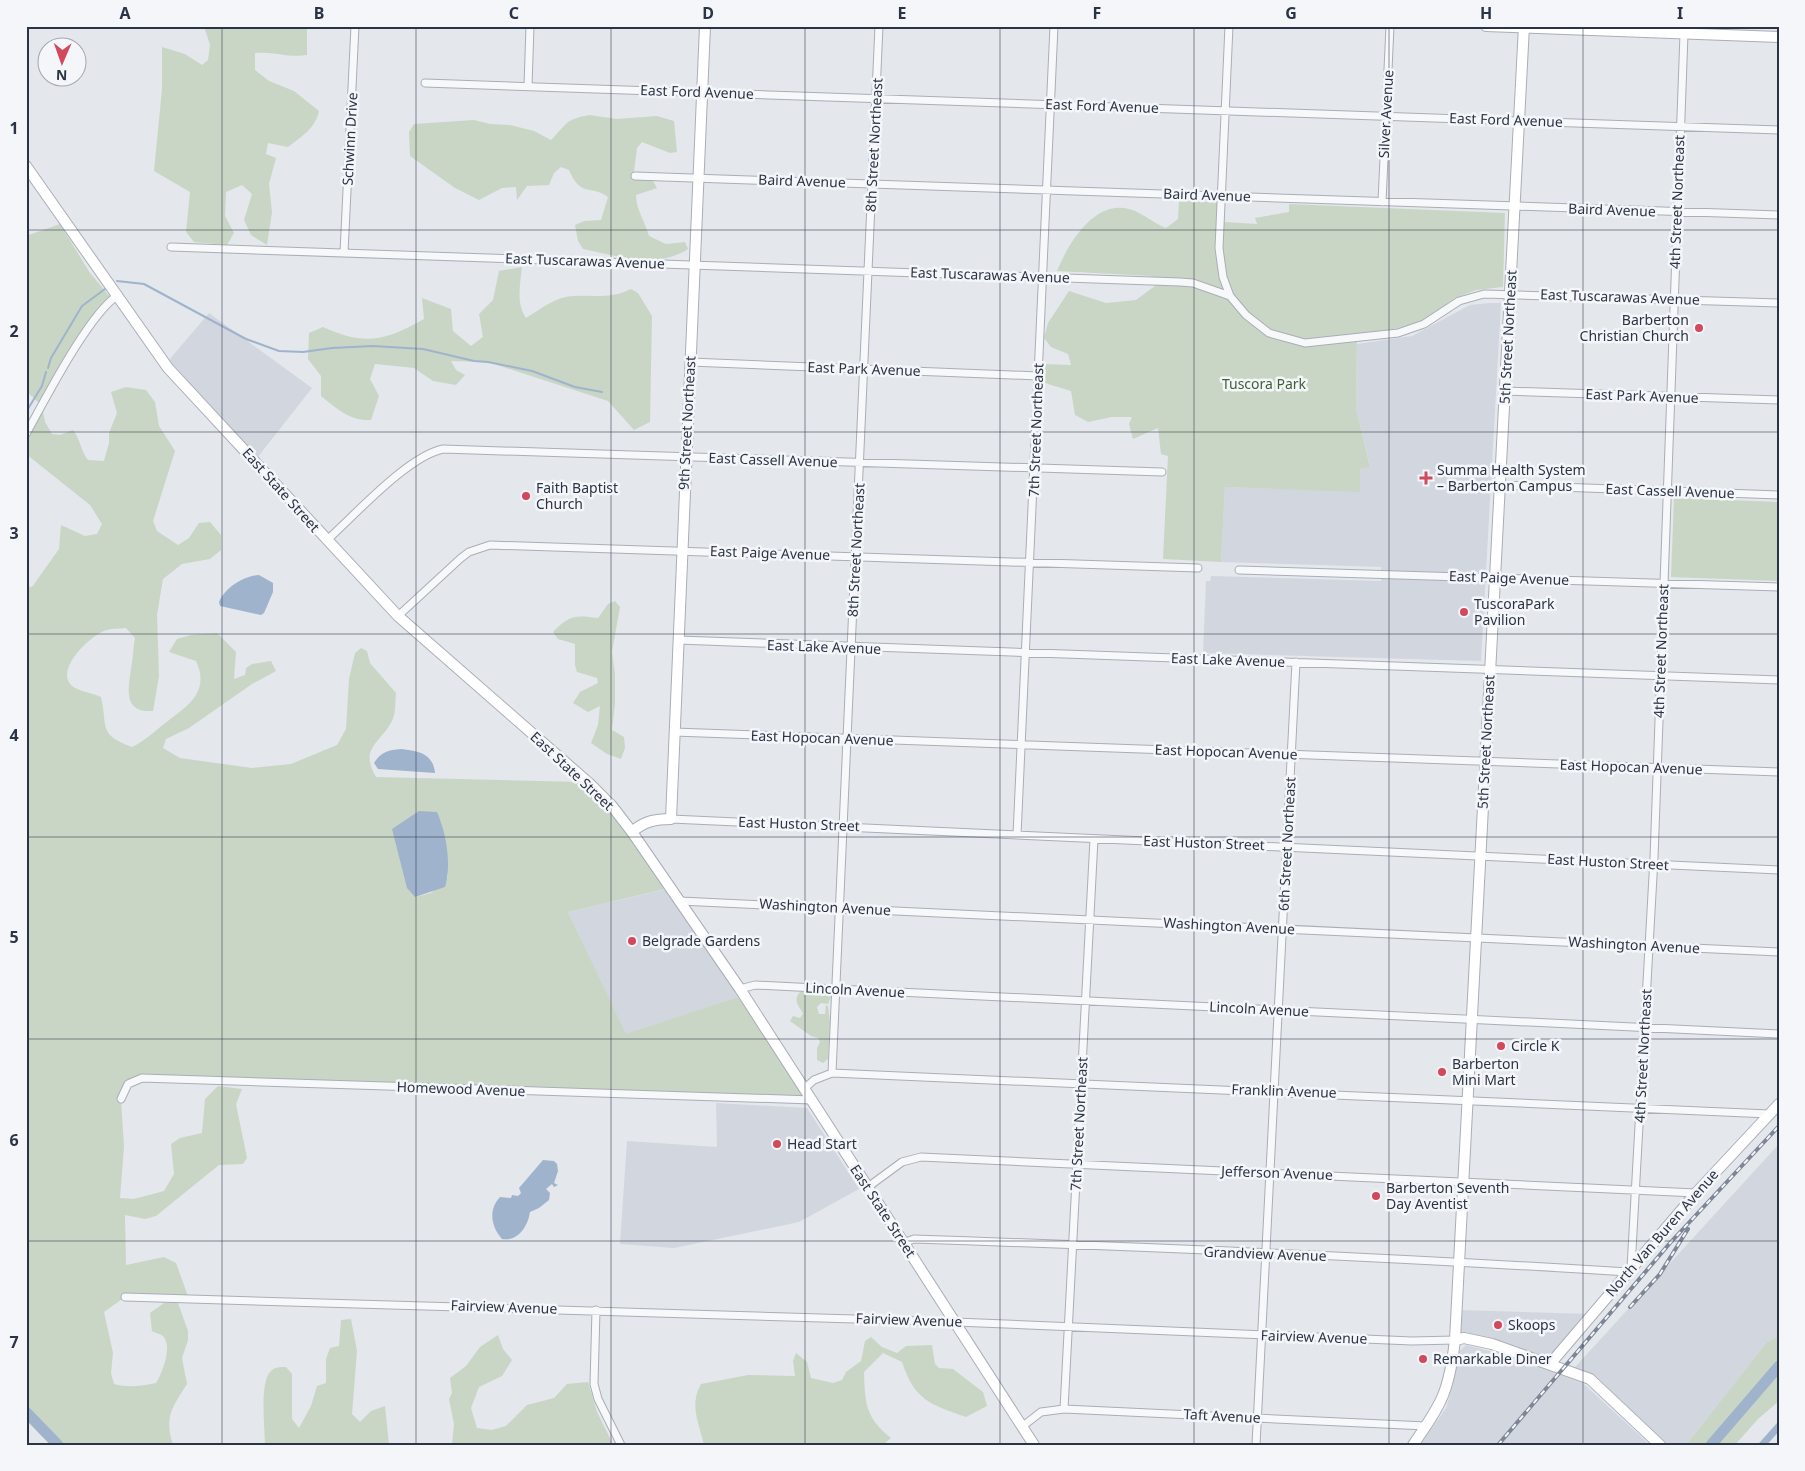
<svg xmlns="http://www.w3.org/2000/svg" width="1805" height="1471" font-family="'Noto Sans',sans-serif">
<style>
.built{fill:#d2d6de}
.green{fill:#c9d6c5;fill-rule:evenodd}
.water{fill:#9fb4cc}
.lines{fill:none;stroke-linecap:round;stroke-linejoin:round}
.stream{stroke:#9fb4cc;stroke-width:2}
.canal{stroke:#9fb4cc;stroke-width:7}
.river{stroke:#9fb4cc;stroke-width:11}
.street-casing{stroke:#a9aeb7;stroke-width:9}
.secondary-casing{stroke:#a9aeb7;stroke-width:12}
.street{stroke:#f7f8fa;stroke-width:7}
.secondary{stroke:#fff;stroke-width:10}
.rail-casing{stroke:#7d8696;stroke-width:4}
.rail{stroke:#f4f6f9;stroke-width:2;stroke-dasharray:5.5;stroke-linecap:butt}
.grid{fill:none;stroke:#2b3445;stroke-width:1;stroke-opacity:0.55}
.poi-dot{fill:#d1495b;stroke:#f4f6f9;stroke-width:2}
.labels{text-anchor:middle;stroke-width:5;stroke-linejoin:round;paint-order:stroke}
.street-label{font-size:14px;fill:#2b3445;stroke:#f4f6f9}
.poi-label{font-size:14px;fill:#2b3445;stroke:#f4f6f9;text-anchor:start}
.park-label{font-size:14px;fill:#3f6138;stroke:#f4f6f9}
.neatline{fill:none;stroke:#2b3445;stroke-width:2}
.grid-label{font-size:16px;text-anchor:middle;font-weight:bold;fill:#2b3445}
</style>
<rect width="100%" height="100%" fill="#e4e7ec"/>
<!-- built -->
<path class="built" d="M1490,303H1501L1481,661L1203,653L1206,581H1210L1211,576L1381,581V567L1221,562L1225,487L1359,491L1360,469L1370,466L1356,408L1357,344L1412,336L1470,305Z
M209,313L312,388L257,458L169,360Z
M671,888L744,995L626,1035L568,912Z
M716,1103L807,1108L859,1189L799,1222L674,1248L620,1244L627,1141L717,1147Z
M1779,1144V1336L1767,1342L1686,1445H1666L1591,1375L1571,1369L1576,1366Z
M1458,1310L1588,1314L1549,1362L1456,1338Z
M1466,1345L1517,1358L1584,1384L1650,1445H1420L1446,1408L1453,1385L1457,1354Z"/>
<!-- green -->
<path class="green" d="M204,26H307V55C288,58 275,51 255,53V70L269,81L294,91L319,111C315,129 302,136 288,147L268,143L266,154L276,158L269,184L272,212L267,245L251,235L244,220L252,194L242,185L226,192L225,216L234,233L227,245L194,242L186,232L190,192L154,171L162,89V47L185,54L202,65L208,60L210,45Z
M589,115L617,119L657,116L674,121L677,152L670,153L642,142L637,148L633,179L653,181L657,188L636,195C636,210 645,221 649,236L666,244L685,242L688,249C655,270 619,256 583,249L578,241L575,225L584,221L601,220L608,197C590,184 581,198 569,170L561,167L554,173L549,185L527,186L517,200L516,187L502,188L479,200L455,188L410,156L409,132L414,124L474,120L490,124L510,125L534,131L551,140C568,123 564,120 589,115Z
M1179,200L1225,203L1224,222L1257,224L1255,218L1289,212V204L1505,213L1503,287L1476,290L1455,298L1419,324L1357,336L1356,408L1370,467L1360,469V492L1225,487L1221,562L1163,559L1168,456L1161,454L1158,428L1133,439L1129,424L1132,417H1112L1088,422L1075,415L1071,391L1048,384L1037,378L1043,364L1071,365L1068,354L1051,347L1044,338L1048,323L1069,291L1106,303L1136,300L1155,286L1151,276L1057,271C1070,240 1099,192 1139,213C1149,218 1154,223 1166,228L1178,219Z
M60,224L90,273L112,299L87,331L42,406L45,422L52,434L60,435L73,430C81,440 80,450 88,460L104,461L109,443V433L117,413L111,392L126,387L146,390L155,402L159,426L175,451L153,521L157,531L178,545L189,538L199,523L210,522L221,535V550L210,559L182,564L163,579L157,615L159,676L153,711C123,713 128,690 131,669C133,659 133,648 135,638L126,628C120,629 113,628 107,630C91,634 50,673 75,688C82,692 93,693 101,697C108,728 98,734 132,747C144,741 153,733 164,724C186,707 211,693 196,661L169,652L177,639L191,635L217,633L236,652L234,679L245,675L246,668L252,664L271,661L276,671L252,684L189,728L166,739L163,748L180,758L252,768L291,764L337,745L346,729L349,679L355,653L361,648L367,651L370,663L396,693C395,701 396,714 392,721C380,744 359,748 376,777L581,782L621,822L665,889L568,912L626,1034L738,997L812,1100L135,1080L121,1099L124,1147L120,1198L134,1199L164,1191L174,1174L171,1144L180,1138L202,1133L205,1099L218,1086L242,1089L236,1104L247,1158L243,1164L219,1165L156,1216L145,1219L125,1215L126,1265L164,1257L176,1263L189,1299L125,1297L104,1312L113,1353L111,1373L114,1384C128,1388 142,1386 156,1383C162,1374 173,1346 163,1336C161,1334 155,1333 152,1331L150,1313L164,1303H178L188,1331V1340L182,1358L187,1384C172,1408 164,1416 173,1445H62L26,1409V586L32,587L59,549L61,525L85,536L97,534L102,524L90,505L26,454V434L42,406L26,391V236ZM441,821L448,877L431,893L416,897Z
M522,267C520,285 516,303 526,318C541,309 555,297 573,296C594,295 611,299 631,289L638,293L652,316L650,422L634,430L608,401L488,362L451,361L456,370L465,375L456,385L433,381L414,368L375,364L370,379L379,396L371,420C350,421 337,409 321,396V376L308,359L309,333L323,327C365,346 385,341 424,319L422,298L451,309L453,331L471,346L483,337L479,314L493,300L499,271Z
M1674,498L1779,502V581L1671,577Z
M615,601L620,607L612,652L615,674V704L612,730L624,737L625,748L621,759L607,754L591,743L598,725L600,706L588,712L573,703L580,692L598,683L597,678L577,672L575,665V644L558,639L553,632C569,615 576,615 598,618L608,604Z
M807,991L829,992L832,994L828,1004L821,1003L817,1007L819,1014H825L826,1005L828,1006L830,1022L828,1059L823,1063L817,1060V1048L820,1042L818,1038L811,1036L790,1021L793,1016L800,1018L803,1014C800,1006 792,1002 800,992Z
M351,1319L357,1351L352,1414L360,1422L371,1411L385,1406L389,1445H265C265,1429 259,1381 271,1371C274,1367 281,1367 286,1367L292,1374V1419L299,1428L311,1406L317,1386L326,1383V1359L330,1348L339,1346L341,1320Z
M498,1335L503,1349L512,1360L502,1376L479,1387L471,1408L477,1428L492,1430L506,1426L527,1405L554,1398L567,1384L588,1382L597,1412L613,1444L452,1445L454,1424L449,1399L452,1393L450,1378L466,1366L480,1347Z
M1779,1336V1401L1758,1419L1735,1445H1686L1767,1342Z
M871,1337L882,1347L897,1353L906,1346L932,1345L935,1364L939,1368L953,1369L983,1392L987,1406L966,1417C930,1404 915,1401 902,1362L883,1353L864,1372C865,1403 865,1417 891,1438L883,1445H704C699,1423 689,1405 701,1384L748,1375L795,1376L793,1361L796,1353L807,1362L811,1378L833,1383L842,1380L846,1372L861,1361L865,1341Z"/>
<!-- water -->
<path class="water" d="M259,575L273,583V592L264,613L261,615L220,606L219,602C225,588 243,576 259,575Z
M401,749C418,751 433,753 435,773L378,769L374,763C381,752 388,750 401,749Z
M419,811L437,812C446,832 452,865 445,887L415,897L407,888L392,829Z
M543,1160L554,1161L557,1164L558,1171L554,1183L558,1185L554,1187L552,1184L546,1189L550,1193L549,1200L539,1208L530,1212C528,1226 518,1242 502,1239C491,1226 488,1210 500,1197L511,1198L512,1195L518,1196L521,1193L519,1188Z"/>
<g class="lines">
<!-- stream -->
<path class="stream" d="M117,281L144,284L246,339L279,351L303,352L332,348L373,346L423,349L474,361L488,362L532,371L575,387L602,392
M48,368L51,358L82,306L105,289
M26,412L42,386L46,372"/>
<!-- canal -->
<path class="canal" d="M1762,1445L1779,1426"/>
<!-- river -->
<path class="river" d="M26,1412L58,1445
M1711,1445L1779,1366"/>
<defs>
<path id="street" d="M1229,26L1219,248L1223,277L1230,296
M425,83L1779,130
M528,86L530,26
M635,176L1779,215
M1382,202L1390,26
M171,247L1180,282L1193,283L1230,296L1246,315L1269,333L1305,343L1398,333L1424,324L1459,301L1484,294L1779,303
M344,252L355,26
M690,362L1038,376
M1505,391L1779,400
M26,434C45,400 88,315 118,295
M1500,485L1779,495
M327,540C355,515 408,456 443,449L1162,472
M1239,570L1779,587
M398,616L461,558L469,552L490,545L1198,568
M678,640L1779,680
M674,732L1779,772
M671,819L1779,870
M1017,835L1054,26
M680,901L1779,952
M740,989L755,985L836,989L1779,1034
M832,1073L879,26
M804,1089L814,1080L832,1073L1769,1114
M121,1099L128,1084L142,1078L812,1100
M868,1187L902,1162L921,1157L1696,1193
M903,1243L914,1239C1152,1247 1390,1257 1628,1272
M1631,1268L1654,858L1684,34
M125,1297L955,1322L1412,1341L1455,1340
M596,1310L594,1384L598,1399L621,1445
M1064,1409L1094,839
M1023,1426L1041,1412L1064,1409L1426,1426
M1256,1445L1296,662"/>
<path id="secondary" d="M1486,26L1779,37
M26,166L168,368L398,616L590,784L612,806L632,832L740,989L1034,1445
M632,832C644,821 656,819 671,819L705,26
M1455,1340L1464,1338L1492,1344L1590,1379L1660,1445
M1550,1364L1696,1193L1779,1104
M1413,1445C1442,1403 1449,1392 1455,1340L1524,26"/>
</defs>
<!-- street casing -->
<use href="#street" class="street-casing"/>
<!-- secondary casing -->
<use href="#secondary" class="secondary-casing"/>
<!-- street -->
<use href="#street" class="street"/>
<!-- secondary -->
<use href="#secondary" class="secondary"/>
<defs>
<path id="rail" d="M1630,1307L1660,1274L1688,1229
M1498,1445L1670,1243L1779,1126"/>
</defs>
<!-- rail casing -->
<use href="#rail" class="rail-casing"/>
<!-- rail -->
<use href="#rail" class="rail"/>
</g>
<!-- grid -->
<path class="grid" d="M222,26V1445M416,26V1445M611,26V1445M805,26V1445M1000,26V1445M1194,26V1445M1389,26V1445M1583,26V1445M26,230H1779M26,432H1779M26,634H1779M26,837H1779M26,1039H1779M26,1241H1779"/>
<!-- markers -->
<g class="poi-dot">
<circle cx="1699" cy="328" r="5"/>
<path d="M1423.5 470.5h5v5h5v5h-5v5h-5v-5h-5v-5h5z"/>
<circle cx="526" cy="496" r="5"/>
<circle cx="1464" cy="612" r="5"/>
<circle cx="632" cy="941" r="5"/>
<circle cx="1501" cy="1046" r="5"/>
<circle cx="1442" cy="1072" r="5"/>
<circle cx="777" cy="1144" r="5"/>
<circle cx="1376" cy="1196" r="5"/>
<circle cx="1498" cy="1325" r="5"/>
<circle cx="1423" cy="1359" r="5"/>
</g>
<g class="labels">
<!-- street labels -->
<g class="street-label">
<text transform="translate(697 92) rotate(2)" y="5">East Ford Avenue</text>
<text transform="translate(1102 106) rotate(2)" y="5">East Ford Avenue</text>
<text transform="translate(1386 114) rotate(-87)" y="5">Silver Avenue</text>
<text transform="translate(1506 120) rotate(2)" y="5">East Ford Avenue</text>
<text transform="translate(350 139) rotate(-87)" y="5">Schwinn Drive</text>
<text transform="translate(874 145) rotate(-87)" y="5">8th Street Northeast</text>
<text transform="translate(802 181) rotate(2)" y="5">Baird Avenue</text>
<text transform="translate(1207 195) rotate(2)" y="5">Baird Avenue</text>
<text transform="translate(1677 202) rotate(-88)" y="5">4th Street Northeast</text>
<text transform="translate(1612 210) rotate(2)" y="5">Baird Avenue</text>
<text transform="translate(585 261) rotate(2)" y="5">East Tuscarawas Avenue</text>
<text transform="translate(990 275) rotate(2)" y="5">East Tuscarawas Avenue</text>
<text transform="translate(1620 297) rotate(2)" y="5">East Tuscarawas Avenue</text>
<text transform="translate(1508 337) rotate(-87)" y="5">5th Street Northeast</text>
<text transform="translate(864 369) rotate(2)" y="5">East Park Avenue</text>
<text transform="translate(1642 396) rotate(2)" y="5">East Park Avenue</text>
<text transform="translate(687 423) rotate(-87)" y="5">9th Street Northeast</text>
<text transform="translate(1036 430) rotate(-88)" y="5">7th Street Northeast</text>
<text transform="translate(773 460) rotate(2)" y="5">East Cassell Avenue</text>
<text transform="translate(281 490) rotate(48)" y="5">East State Street</text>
<text transform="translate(1670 491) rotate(2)" y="5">East Cassell Avenue</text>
<text transform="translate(856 550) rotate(-87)" y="5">8th Street Northeast</text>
<text transform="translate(770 553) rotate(2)" y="5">East Paige Avenue</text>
<text transform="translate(1509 578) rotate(2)" y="5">East Paige Avenue</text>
<text transform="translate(824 647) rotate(2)" y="5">East Lake Avenue</text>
<text transform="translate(1661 651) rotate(-88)" y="5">4th Street Northeast</text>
<text transform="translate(1228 660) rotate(2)" y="5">East Lake Avenue</text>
<text transform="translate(822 738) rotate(2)" y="5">East Hopocan Avenue</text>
<text transform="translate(1486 742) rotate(-87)" y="5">5th Street Northeast</text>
<text transform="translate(1226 752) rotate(2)" y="5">East Hopocan Avenue</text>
<text transform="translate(1631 767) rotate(2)" y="5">East Hopocan Avenue</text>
<text transform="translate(572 771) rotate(43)" y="5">East State Street</text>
<text transform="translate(799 824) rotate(2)" y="5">East Huston Street</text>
<text transform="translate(1204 843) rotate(2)" y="5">East Huston Street</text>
<text transform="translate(1287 844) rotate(-87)" y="5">6th Street Northeast</text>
<text transform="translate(1608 862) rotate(3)" y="5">East Huston Street</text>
<text transform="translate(825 907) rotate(3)" y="5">Washington Avenue</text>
<text transform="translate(1229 926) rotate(3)" y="5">Washington Avenue</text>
<text transform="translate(1634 945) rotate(3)" y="5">Washington Avenue</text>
<text transform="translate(855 990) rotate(3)" y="5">Lincoln Avenue</text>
<text transform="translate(1259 1009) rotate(3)" y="5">Lincoln Avenue</text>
<text transform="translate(1643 1056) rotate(-87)" y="5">4th Street Northeast</text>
<text transform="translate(461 1089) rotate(2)" y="5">Homewood Avenue</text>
<text transform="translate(1284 1091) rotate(2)" y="5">Franklin Avenue</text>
<text transform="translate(1079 1124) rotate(-87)" y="5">7th Street Northeast</text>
<text transform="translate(1277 1173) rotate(2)" y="5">Jefferson Avenue</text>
<text transform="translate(883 1211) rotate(57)" y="5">East State Street</text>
<text transform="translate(1662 1233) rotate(-49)" y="5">North Van Buren Avenue</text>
<text transform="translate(1265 1254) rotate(2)" y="5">Grandview Avenue</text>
<text transform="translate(504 1307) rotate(2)" y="5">Fairview Avenue</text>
<text transform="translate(909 1320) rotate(2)" y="5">Fairview Avenue</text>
<text transform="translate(1314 1337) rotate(2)" y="5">Fairview Avenue</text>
<text transform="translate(1222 1416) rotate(3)" y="5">Taft Avenue</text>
</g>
<!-- poi labels -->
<g class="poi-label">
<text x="1689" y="325" text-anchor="end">Barberton<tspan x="1689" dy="16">Christian Church</tspan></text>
<text x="1437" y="475">Summa Health System<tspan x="1437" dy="16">– Barberton Campus</tspan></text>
<text x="536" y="493">Faith Baptist<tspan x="536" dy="16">Church</tspan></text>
<text x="1474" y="609">TuscoraPark<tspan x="1474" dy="16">Pavilion</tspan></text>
<text x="642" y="946">Belgrade Gardens</text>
<text x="1511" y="1051">Circle K</text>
<text x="1452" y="1069">Barberton<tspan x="1452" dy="16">Mini Mart</tspan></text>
<text x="787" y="1149">Head Start</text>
<text x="1386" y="1193">Barberton Seventh<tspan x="1386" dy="16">Day Aventist</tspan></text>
<text x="1508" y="1330">Skoops</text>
<text x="1433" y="1364">Remarkable Diner</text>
</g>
<!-- park labels -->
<g class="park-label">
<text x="1264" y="389">Tuscora Park</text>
</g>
</g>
<!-- border -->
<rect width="1805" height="1471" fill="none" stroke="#f4f6f9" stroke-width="55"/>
<!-- north arrow -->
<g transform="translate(62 62) rotate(182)"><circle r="24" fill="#f4f6f9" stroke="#a4a8b1"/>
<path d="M0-4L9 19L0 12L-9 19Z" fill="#d1495b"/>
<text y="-8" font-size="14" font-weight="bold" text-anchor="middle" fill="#2b3445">N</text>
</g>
<rect x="28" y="28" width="1750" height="1416" class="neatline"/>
<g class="grid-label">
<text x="125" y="19">A</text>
<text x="319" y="19">B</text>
<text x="514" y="19">C</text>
<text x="708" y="19">D</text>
<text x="902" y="19">E</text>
<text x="1097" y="19">F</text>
<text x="1291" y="19">G</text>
<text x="1486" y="19">H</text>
<text x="1680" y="19">I</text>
<text x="14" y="134">1</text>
<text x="14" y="337">2</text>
<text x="14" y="539">3</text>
<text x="14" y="741">4</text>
<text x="14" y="943">5</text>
<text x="14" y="1146">6</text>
<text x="14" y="1348">7</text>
</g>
</svg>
